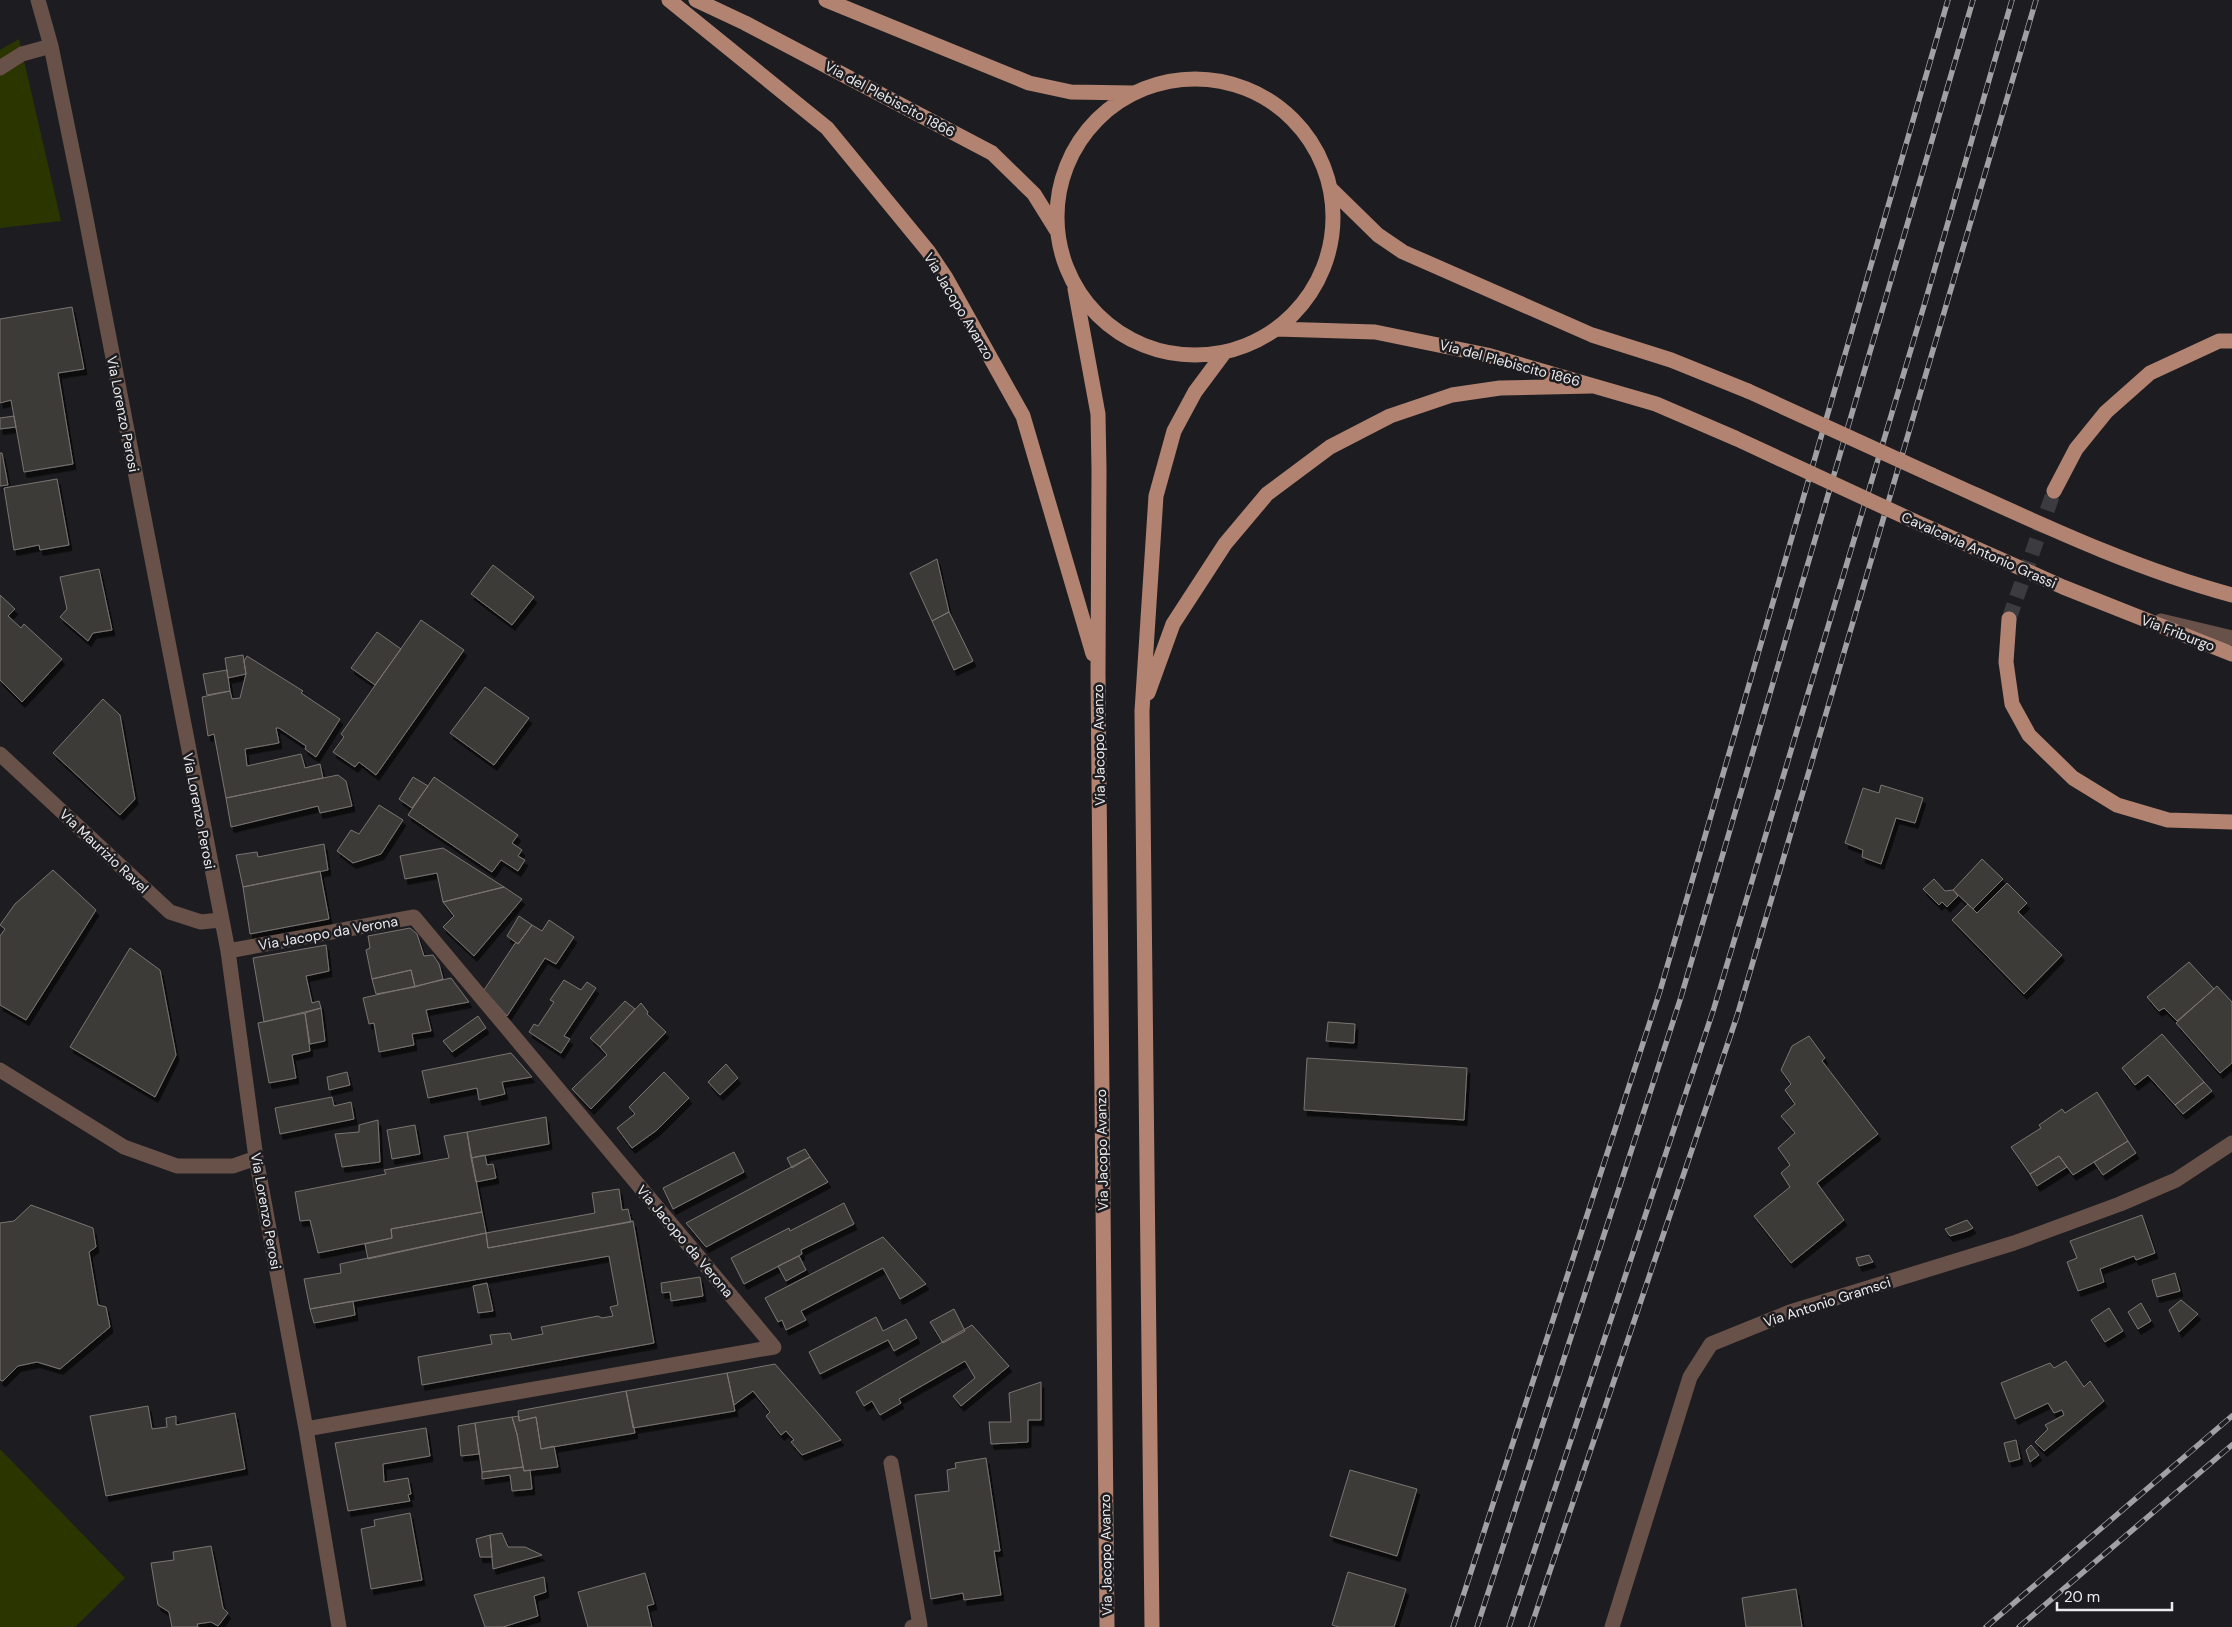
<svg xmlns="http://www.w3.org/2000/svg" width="2232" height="1627" font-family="'DM Sans',sans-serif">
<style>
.green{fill:#2b3500}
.building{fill:#3e3a37;stroke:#7a7572;filter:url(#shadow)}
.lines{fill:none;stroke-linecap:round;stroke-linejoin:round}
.major-tunnel{stroke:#3c3c40;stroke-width:15;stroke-dasharray:15 8;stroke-linecap:butt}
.minor{stroke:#685148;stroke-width:15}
.major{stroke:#b38371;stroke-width:15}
.rail-casing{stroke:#a1a1a4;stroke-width:5.5}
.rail{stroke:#1d1d21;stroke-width:4;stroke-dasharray:11;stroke-linecap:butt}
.major-bridge{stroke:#b38371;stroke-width:15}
.labels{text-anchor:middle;stroke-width:5;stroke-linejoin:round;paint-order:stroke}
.street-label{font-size:14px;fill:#ebebed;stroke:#1d1d21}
</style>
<defs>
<filter id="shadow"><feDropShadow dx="3" dy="5.5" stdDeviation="0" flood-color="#0009"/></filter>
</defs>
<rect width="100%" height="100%" fill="#1d1d21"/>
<!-- green -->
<path class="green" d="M19,39L61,221L0,228V50Z
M0,1449L125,1578L75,1627H0Z"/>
<!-- building -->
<path class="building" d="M72,307L84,369L58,373L73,464L24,472L11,400L0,403V319Z
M14,416L16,427L0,429V418Z
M0,453H2L8,485L0,486Z
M57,479L69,545L40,550L39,545L14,550L4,488Z
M937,559L949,612L932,621L910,573Z
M493,565L534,597L512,625L471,594Z
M99,569L112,630L93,633L88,641L60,617L67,609L60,577Z
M0,595L15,609L8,616L21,628L24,624L62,659L22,702L0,680Z
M949,612L973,661L954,670L932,621Z
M421,620L464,650L376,775L359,762L355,767L333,752L344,737L341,734Z
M377,632L401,649L375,685L351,668Z
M243,655L246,674L228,678L225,658Z
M247,656L303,691L301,693L340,719L316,757L305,749L306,746L279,728H276L279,743L245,749L247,766L301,754L305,768L320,764L323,778L226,798L214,734L208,736L202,697L230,691L232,699L240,698L246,674L244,661Z
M227,670L230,691L207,695L203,674Z
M485,687L529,718L494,765L450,733Z
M103,699L120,715L135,799L120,815L53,753Z
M338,775L346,781L352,806L320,813L318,806L231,827L226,798Z
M413,777L428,786L412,808L399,799Z
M434,777L518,835L512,843L522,850L518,856L525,860L518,871L501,860L492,872L408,815Z
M1881,785L1923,798L1915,823L1896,818L1881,864L1862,857L1863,850L1845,843L1863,788L1879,793Z
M379,805L403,820L381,854L353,863L337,851L351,830L359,834Z
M324,844L328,870L243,887L236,855L257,852L258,857Z
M443,848L504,887L443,902L437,873L405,879L400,856Z
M1982,859L2003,879L1973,909L1953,890Z
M53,870L96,910L26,1020L0,1005V936L5,929L0,925L15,904Z
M320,871L329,919L250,934L243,887Z
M1934,879L1945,891L1953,890L1958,896L1947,907L1942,902L1939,905L1923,889Z
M2007,883L2027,903L2018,912L2062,955L2024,994L1952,920L1968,904L1977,913Z
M504,887L522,899L474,956L443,927L454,916L443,902Z
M519,916L532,925L518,944L507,936Z
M549,920L574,937L556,964L545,958L507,1016L484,990L516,942L518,944L532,925L542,931Z
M410,928L417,934L424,956L433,955L439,964L443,979L415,987L411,970L372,979L366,950L370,948L368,936Z
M326,945L329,971L306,976L312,1003L319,1001L321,1008L264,1022L253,958Z
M130,948L160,970L176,1055L155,1097L70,1047Z
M2189,962L2214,989L2177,1021L2164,1008L2159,1011L2147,997Z
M411,970L415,987L376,994L372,979Z
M451,978L469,1002L426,1010L431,1031L412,1034L414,1045L379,1052L374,1023L369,1024L363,998Z
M564,980L581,990L587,982L596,988L564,1036L570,1039L561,1053L529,1032L534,1024L538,1026L554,1002L550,1000Z
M2217,986L2232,1002V1063L2220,1073L2176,1023Z
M625,1001L635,1009L600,1047L590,1038Z
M641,1003L648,1012L647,1014L666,1032L591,1109L572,1089L607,1055L600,1047Z
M321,1008L325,1041L310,1044L305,1013Z
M305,1013L310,1051L292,1055L296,1078L269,1083L258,1023Z
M478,1016L486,1028L452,1052L443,1041Z
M1328,1022L1355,1024L1354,1043L1326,1041Z
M2162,1034L2204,1082L2175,1105L2148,1075L2135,1085L2122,1068Z
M1809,1036L1825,1058L1822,1061L1878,1134L1817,1183L1844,1220L1791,1263L1754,1216L1790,1187L1781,1173L1790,1165L1778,1148L1795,1133L1781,1116L1795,1104L1785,1090L1791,1084L1781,1070L1792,1046Z
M511,1053L532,1077L502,1082L505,1094L479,1100L477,1088L428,1098L422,1071Z
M1307,1058L1467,1068L1464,1120L1304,1110Z
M726,1064L738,1078L720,1095L708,1082Z
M347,1072L350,1085L329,1090L327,1077Z
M664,1072L689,1098L657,1130L632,1148L617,1128L635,1114L629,1107Z
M2204,1082L2212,1091L2183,1114L2175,1105Z
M2097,1092L2128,1141L2073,1175L2059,1156L2030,1174L2011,1147L2041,1128L2039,1125L2062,1109L2065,1113Z
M332,1097L334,1106L351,1102L354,1119L280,1134L275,1108Z
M546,1117L549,1144L471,1158L467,1132Z
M378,1120L380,1162L342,1167L335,1134L359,1132V1125Z
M415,1125L420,1154L392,1159L387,1130Z
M467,1132L482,1212L391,1229L392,1238L318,1253L310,1220L300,1221L295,1192L386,1174L384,1170L449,1158L444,1136Z
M2128,1141L2136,1153L2103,1175L2094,1162Z
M805,1149L810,1157L792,1168L787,1158Z
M734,1152L744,1172L673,1209L663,1188Z
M485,1155L487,1165L493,1164L496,1178L476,1182L471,1158Z
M2059,1156L2067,1167L2037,1186L2030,1174Z
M810,1157L828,1182L706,1247L686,1223Z
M619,1189L622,1210L628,1209L631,1222L488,1248L486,1233L595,1213L592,1193Z
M844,1203L854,1224L801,1250L802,1254L744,1284L731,1258L789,1228L790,1231Z
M31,1205L93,1228L96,1247L89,1252L98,1305L106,1307L110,1327L60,1369L37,1362L18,1366L3,1381L0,1380V1223L14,1221Z
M482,1212L486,1233L368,1259L365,1244L392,1238L391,1229Z
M2142,1215L2155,1253L2136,1260L2134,1256L2100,1269L2104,1282L2078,1291L2067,1262L2077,1258L2070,1241Z
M1967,1220L1973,1228L1967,1231L1950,1236L1945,1229Z
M633,1221L654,1343L422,1385L418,1357L492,1344L490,1335L510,1333L512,1340L543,1334L541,1327L598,1316L602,1318L613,1316L610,1307L618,1305L609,1256L310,1309L304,1279L341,1273L340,1264L486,1233L488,1248Z
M883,1237L926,1284L900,1299L883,1268L801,1311L806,1320L786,1330L782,1320L778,1322L765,1298Z
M1869,1255L1873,1262L1859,1266L1856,1258Z
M799,1256L806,1270L786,1281L778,1266Z
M2175,1273L2180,1291L2157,1297L2152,1280Z
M700,1277L703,1296L671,1301L670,1292L662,1293L661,1283Z
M487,1283L493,1311L478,1313L473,1286Z
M2181,1300L2198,1314L2179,1332L2169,1310Z
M353,1301L355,1315L314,1323L310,1309Z
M2141,1303L2151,1321L2138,1329L2128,1312Z
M2109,1308L2123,1331L2105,1342L2091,1320Z
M954,1309L965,1331L943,1343L930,1322Z
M876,1317L883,1331L906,1319L917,1338L894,1351L888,1340L820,1374L809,1352Z
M972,1325L1009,1366L961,1406L953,1396L975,1378L965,1361L899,1399L901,1403L880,1415L872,1401L864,1406L856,1392Z
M2066,1361L2084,1387L2090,1381L2104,1401L2044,1451L2035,1442L2048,1429L2045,1425L2064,1415L2062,1410L2054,1413L2048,1403L2015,1419L2001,1383L2050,1363L2054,1368Z
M775,1364L817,1412L841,1440L802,1455L791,1442L794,1440L786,1431L781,1435L766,1416L770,1412L753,1391L734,1405L727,1373Z
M727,1373L735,1411L633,1428L626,1391Z
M1041,1382V1420H1028V1442L991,1444L989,1422H1011L1009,1393Z
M626,1391L635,1433L541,1449L536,1417L519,1421L518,1411Z
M148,1406L152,1429L167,1427L166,1418L176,1416V1425L235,1413L245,1469L106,1496L90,1416Z
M519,1416V1421L536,1417L541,1449L554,1446L558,1467L524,1471L517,1434L512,1417Z
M512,1417L517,1434L523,1467L482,1472L475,1423Z
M475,1423L479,1454L461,1456L458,1426Z
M426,1428L430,1456L383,1464L384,1482L408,1478L411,1494L408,1495L410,1501L348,1511L335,1443Z
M2016,1440L2020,1459L2009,1462L2004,1443Z
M2031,1445L2039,1455L2030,1462L2026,1450Z
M986,1458L1000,1551H994L1001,1595L964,1600L963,1593L931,1599L915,1495L949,1491L947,1470L956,1468L955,1463Z
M523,1467L524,1471L530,1470L532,1489L512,1491L510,1475L482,1479V1472Z
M1350,1470L1417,1489L1397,1556L1330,1536Z
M410,1513L422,1580L371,1589L361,1529L375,1526L374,1520Z
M502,1533L508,1547H525L542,1555L493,1569L490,1535Z
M490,1535L492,1557H480L476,1539Z
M211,1546L223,1608L228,1613L218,1626L211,1622L197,1624L198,1627H172L169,1612L158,1605L151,1563L174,1560L173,1552Z
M1348,1572L1406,1589L1394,1627H1339L1332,1625Z
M645,1573L654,1604L647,1606L652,1627H588L578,1592Z
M544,1577L546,1592L534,1596L538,1616L503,1627H485L474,1595Z
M1796,1589L1802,1627H1746L1742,1598Z"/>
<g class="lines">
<!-- major-tunnel -->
<path class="major-tunnel" d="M2009,619L2054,491"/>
<!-- minor -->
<path class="minor" d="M38,0L51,46L82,198L228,951L256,1158L306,1429L339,1627
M0,68L22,54L51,46
M2161,621L2232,638
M0,754L170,912L201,922L220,920
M228,951L414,917L774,1347L306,1429
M0,1070L124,1147L177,1166H233L256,1158
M891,1463L920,1625L912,1627
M1612,1627L1690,1377L1711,1344L1790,1312L2014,1243L2120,1204L2176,1180L2232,1143"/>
<!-- major -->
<path class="major" d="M669,0L827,128L928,251L946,278L1023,416L1093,654
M696,0L745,23L992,153L1034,194L1057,231
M826,0L1029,83L1071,92L1133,93
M1057 217a138 138 0 1 1 276 0a138 138 0 1 1-276 0Z
M1331,189L1378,235L1403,252L1592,335L1671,360L1748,391
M1075,289L1098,414L1099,470L1098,673L1107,1627
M1277,329L1375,332L1487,355L1656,404L1735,438
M1932,475C2030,519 2128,567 2232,595
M2054,491L2076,449L2106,412L2150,373L2219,341H2232
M1914,521L2063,587L2232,654
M2009,619L2006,662L2012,704L2029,735L2073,778L2117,805L2168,820L2232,822
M1148,693L1173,624L1225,544L1267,494L1330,447L1390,416L1452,395L1500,388L1592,386
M1152,1627L1142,711L1156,496L1174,431L1195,392L1224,353"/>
<defs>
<path id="rail" d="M1453,1627L1660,991L1948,0
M1477,1627L1681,997L1973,0
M1509,1627L1714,1008L1926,299L2012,0
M1531,1627L1737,1016L2036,0
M1986,1627L2232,1416
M2019,1627L2232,1445"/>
</defs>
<!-- rail casing -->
<use href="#rail" class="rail-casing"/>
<!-- rail -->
<use href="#rail" class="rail"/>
<!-- major-bridge -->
<path class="major-bridge" d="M1748,391L1932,475
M1735,438L1914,521"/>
</g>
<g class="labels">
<!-- street labels -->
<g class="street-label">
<text transform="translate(890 99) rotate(28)" y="5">Via del Plebiscito 1866</text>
<text transform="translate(959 306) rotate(59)" y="5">Via Jacopo Avanzo</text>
<text transform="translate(1510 363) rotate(15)" y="5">Via del Plebiscito 1866</text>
<text transform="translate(123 414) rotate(79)" y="5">Via Lorenzo Perosi</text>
<text transform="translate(1979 550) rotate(24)" y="5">Cavalcavia Antonio Grassi</text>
<text transform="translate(2178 633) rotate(21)" y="5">Via Friburgo</text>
<text transform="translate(1099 745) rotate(-91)" y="5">Via Jacopo Avanzo</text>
<text transform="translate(199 811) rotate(79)" y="5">Via Lorenzo Perosi</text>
<text transform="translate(104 851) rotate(43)" y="5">Via Maurizio Ravel</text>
<text transform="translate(328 933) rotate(-10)" y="5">Via Jacopo da Verona</text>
<text transform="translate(1102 1150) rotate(-91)" y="5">Via Jacopo Avanzo</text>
<text transform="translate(266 1211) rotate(80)" y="5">Via Lorenzo Perosi</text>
<text transform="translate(685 1241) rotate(50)" y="5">Via Jacopo da Verona</text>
<text transform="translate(1827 1302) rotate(-18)" y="5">Via Antonio Gramsci</text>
<text transform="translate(1106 1555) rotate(-91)" y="5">Via Jacopo Avanzo</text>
</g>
</g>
<!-- scale -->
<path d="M2057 1602v8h115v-8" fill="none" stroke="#ebebed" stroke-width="2.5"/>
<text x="2064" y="1602" font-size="15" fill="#ebebed" stroke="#1d1d21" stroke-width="4" paint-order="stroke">20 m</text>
</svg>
